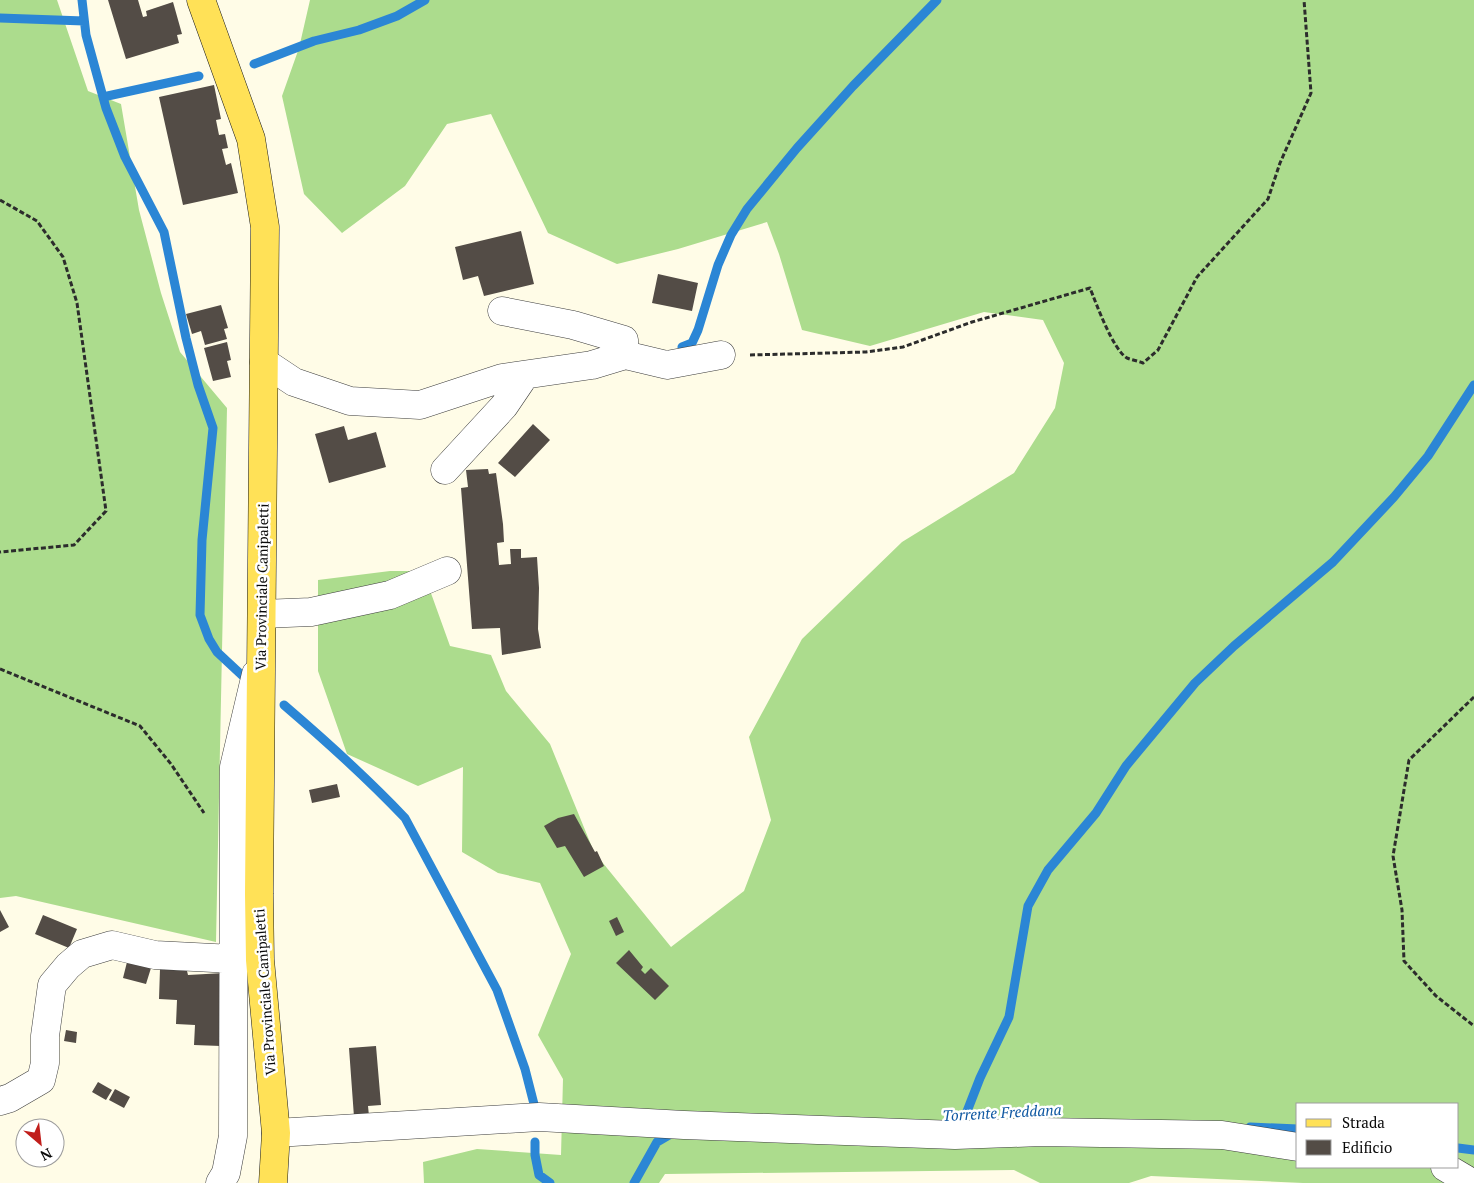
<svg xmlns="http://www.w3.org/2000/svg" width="1474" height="1183" font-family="'PT Serif',serif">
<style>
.forest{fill:#acdc8d;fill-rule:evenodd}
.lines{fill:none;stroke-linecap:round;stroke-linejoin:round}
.stream{stroke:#2b86d5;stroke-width:9}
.building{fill:#534c46}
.minor-casing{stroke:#3d3d3d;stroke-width:29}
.major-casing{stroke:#1b1b1b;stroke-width:29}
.path{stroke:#2c2c2c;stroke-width:3;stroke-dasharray:5 2.5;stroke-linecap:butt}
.minor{stroke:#fff;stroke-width:28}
.major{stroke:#ffe157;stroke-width:28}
.labels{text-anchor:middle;stroke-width:5;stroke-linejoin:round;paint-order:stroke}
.street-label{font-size:14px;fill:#0a0a0a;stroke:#fff}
.water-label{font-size:15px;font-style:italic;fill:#0e57a1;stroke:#fff}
</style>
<rect width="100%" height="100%" fill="#fffce7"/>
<!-- forest -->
<path class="forest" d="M0,0H57L88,91L121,104L139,210L161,293L180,352L227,408L216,942L16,896L0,898Z
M310,0H1474V1183H1303L1151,1176L1129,1183H1040L1014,1170L665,1174L659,1183H424L423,1162L477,1149L561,1155L563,1079L538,1035L571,954L540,883L498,873L462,852L463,767L418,786L347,754L318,671V580L390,571H423L450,646L491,655L506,691L550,744L594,852L671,947L744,891L771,820L749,737L802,639L902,542L1014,473L1055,408L1064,363L1043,320L984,312L870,346L802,330L779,254L767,222L678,249L617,264L548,233L491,114L447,124L405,186L342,233L304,194L282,96L299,48ZM1298,1104H1458V1167H1298Z"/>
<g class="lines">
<!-- stream -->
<path class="stream" d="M82,0L86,35L106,108L125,157L164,232L186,338L198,385L213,428L202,540L200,615L209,639L217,652L246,679
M0,18L84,21
M254,64L314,41L359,30L397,16L425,0
M103,97L199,76
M682,347L692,343L698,330L718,265L731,235L747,209L797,148L853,86L937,0
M284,705C326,741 367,778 405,818L497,990L525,1069L536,1112
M1250,1127L1298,1129
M959,1132L980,1078L1009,1017L1028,906L1048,870L1096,813L1126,766L1195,683L1234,646L1333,562L1394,497L1428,456L1474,385
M535,1142V1155L539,1175L550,1183
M1458,1148L1474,1150
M634,1183L657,1142L674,1132"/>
</g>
<!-- building -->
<path class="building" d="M108,0H138L143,17L147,16L146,11L173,2L182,34L177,35L179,43L126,59Z
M214,85L221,119L216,120L219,135L225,134L228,148L222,149L226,165L231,163L238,193L183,205L159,97Z
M521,231L534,284L484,296L478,276L463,280L455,247Z
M658,274L698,283L692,311L652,303Z
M221,305L228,328L224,329L227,339L205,345L201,331L192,334L186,314Z
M227,342L231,360L227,361L231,377L213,381L204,348Z
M533,424L550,440L515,477L498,463Z
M344,426L348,440L376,432L386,467L329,483L315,434Z
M488,469L489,474L496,473L503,524L504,542L497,543L499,565L511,564L510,549H521V558L537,557L539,588L538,629L541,648L502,655L500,628L472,629L461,488L468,487L466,470Z
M337,784L340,797L312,803L309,790Z
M574,814L595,852L597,851L604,866L584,877L565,846L557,848L544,826L558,818Z
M0,910L9,927L0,932Z
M43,915L77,929L69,948L35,934Z
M617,917L624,932L616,936L609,921Z
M629,950L643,967L641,970L645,974L651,968L669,986L655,1000L616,963Z
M127,962L151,968L146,984L123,978Z
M160,969L187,971L188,975L224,973L221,1046L194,1045L195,1025L176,1024L177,1000L159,999Z
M66,1030L77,1032L76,1043L64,1041Z
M376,1046L381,1105L368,1106L369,1116L354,1117L349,1048Z
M98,1082L112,1090L106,1100L92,1092Z
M115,1089L130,1097L124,1108L109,1100Z"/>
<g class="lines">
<defs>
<path id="minor" d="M625,355L667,365L721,355
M264,362L294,382L350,401L420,405L502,378L592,365L625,355L624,340L573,325L502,311
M445,470L504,406L525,375
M262,614L311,612L390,595L447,571
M0,1101L10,1098L41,1080L45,1063V1036L52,985L68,966L82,954L112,945L155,955L233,959
M276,1133L539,1117L684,1125L955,1135L1041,1132L1222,1135L1298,1147
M1445,1167L1472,1183
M220,1183L226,1173L233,1136L234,767L256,674"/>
<path id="major" d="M201,0L251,139L265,227L259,894L260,960L276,1133L273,1183"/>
</defs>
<!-- minor casing -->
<use href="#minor" class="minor-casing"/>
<!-- major casing -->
<use href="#major" class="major-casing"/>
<!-- path -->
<path class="path" d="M0,200L37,221L63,257L77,303L106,511L74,545L0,552
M750,355L866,352L903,347L972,322L1090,288C1096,303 1113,350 1127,358C1132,360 1138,361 1143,363L1158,350L1197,277L1268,199L1280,163L1311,93L1304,0
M0,669L140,726L171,764L204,813
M1474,697L1409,760L1393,856L1402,910L1404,961L1436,996L1474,1026"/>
<!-- minor -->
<use href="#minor" class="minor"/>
<!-- major -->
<use href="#major" class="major"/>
</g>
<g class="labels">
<!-- street labels -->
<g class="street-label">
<text transform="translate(262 587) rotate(-89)" y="5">Via Provinciale Canipaletti</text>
<text transform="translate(265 992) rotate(-94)" y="5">Via Provinciale Canipaletti</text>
</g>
<!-- water labels -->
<g class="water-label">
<text transform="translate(1002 1113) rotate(-3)" y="5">Torrente Freddana</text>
</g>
</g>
<!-- legend -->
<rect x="1296" y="1103" width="162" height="65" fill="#ffffff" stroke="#9d9d9d"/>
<rect x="1306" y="1119" width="25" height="8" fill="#ffe157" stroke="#9d9d9d"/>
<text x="1342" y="1128" font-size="15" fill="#0a0a0a">Strada</text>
<rect x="1306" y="1140" width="25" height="15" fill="#534c46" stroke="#9d9d9d"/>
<text x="1342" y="1153" font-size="15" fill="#0a0a0a">Edificio</text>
<!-- north arrow -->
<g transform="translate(40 1143) rotate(152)"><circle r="24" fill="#ffffff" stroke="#9d9d9d"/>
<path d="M0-4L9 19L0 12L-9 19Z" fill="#c11e1b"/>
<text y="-8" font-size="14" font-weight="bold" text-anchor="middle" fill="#0a0a0a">N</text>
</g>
</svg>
